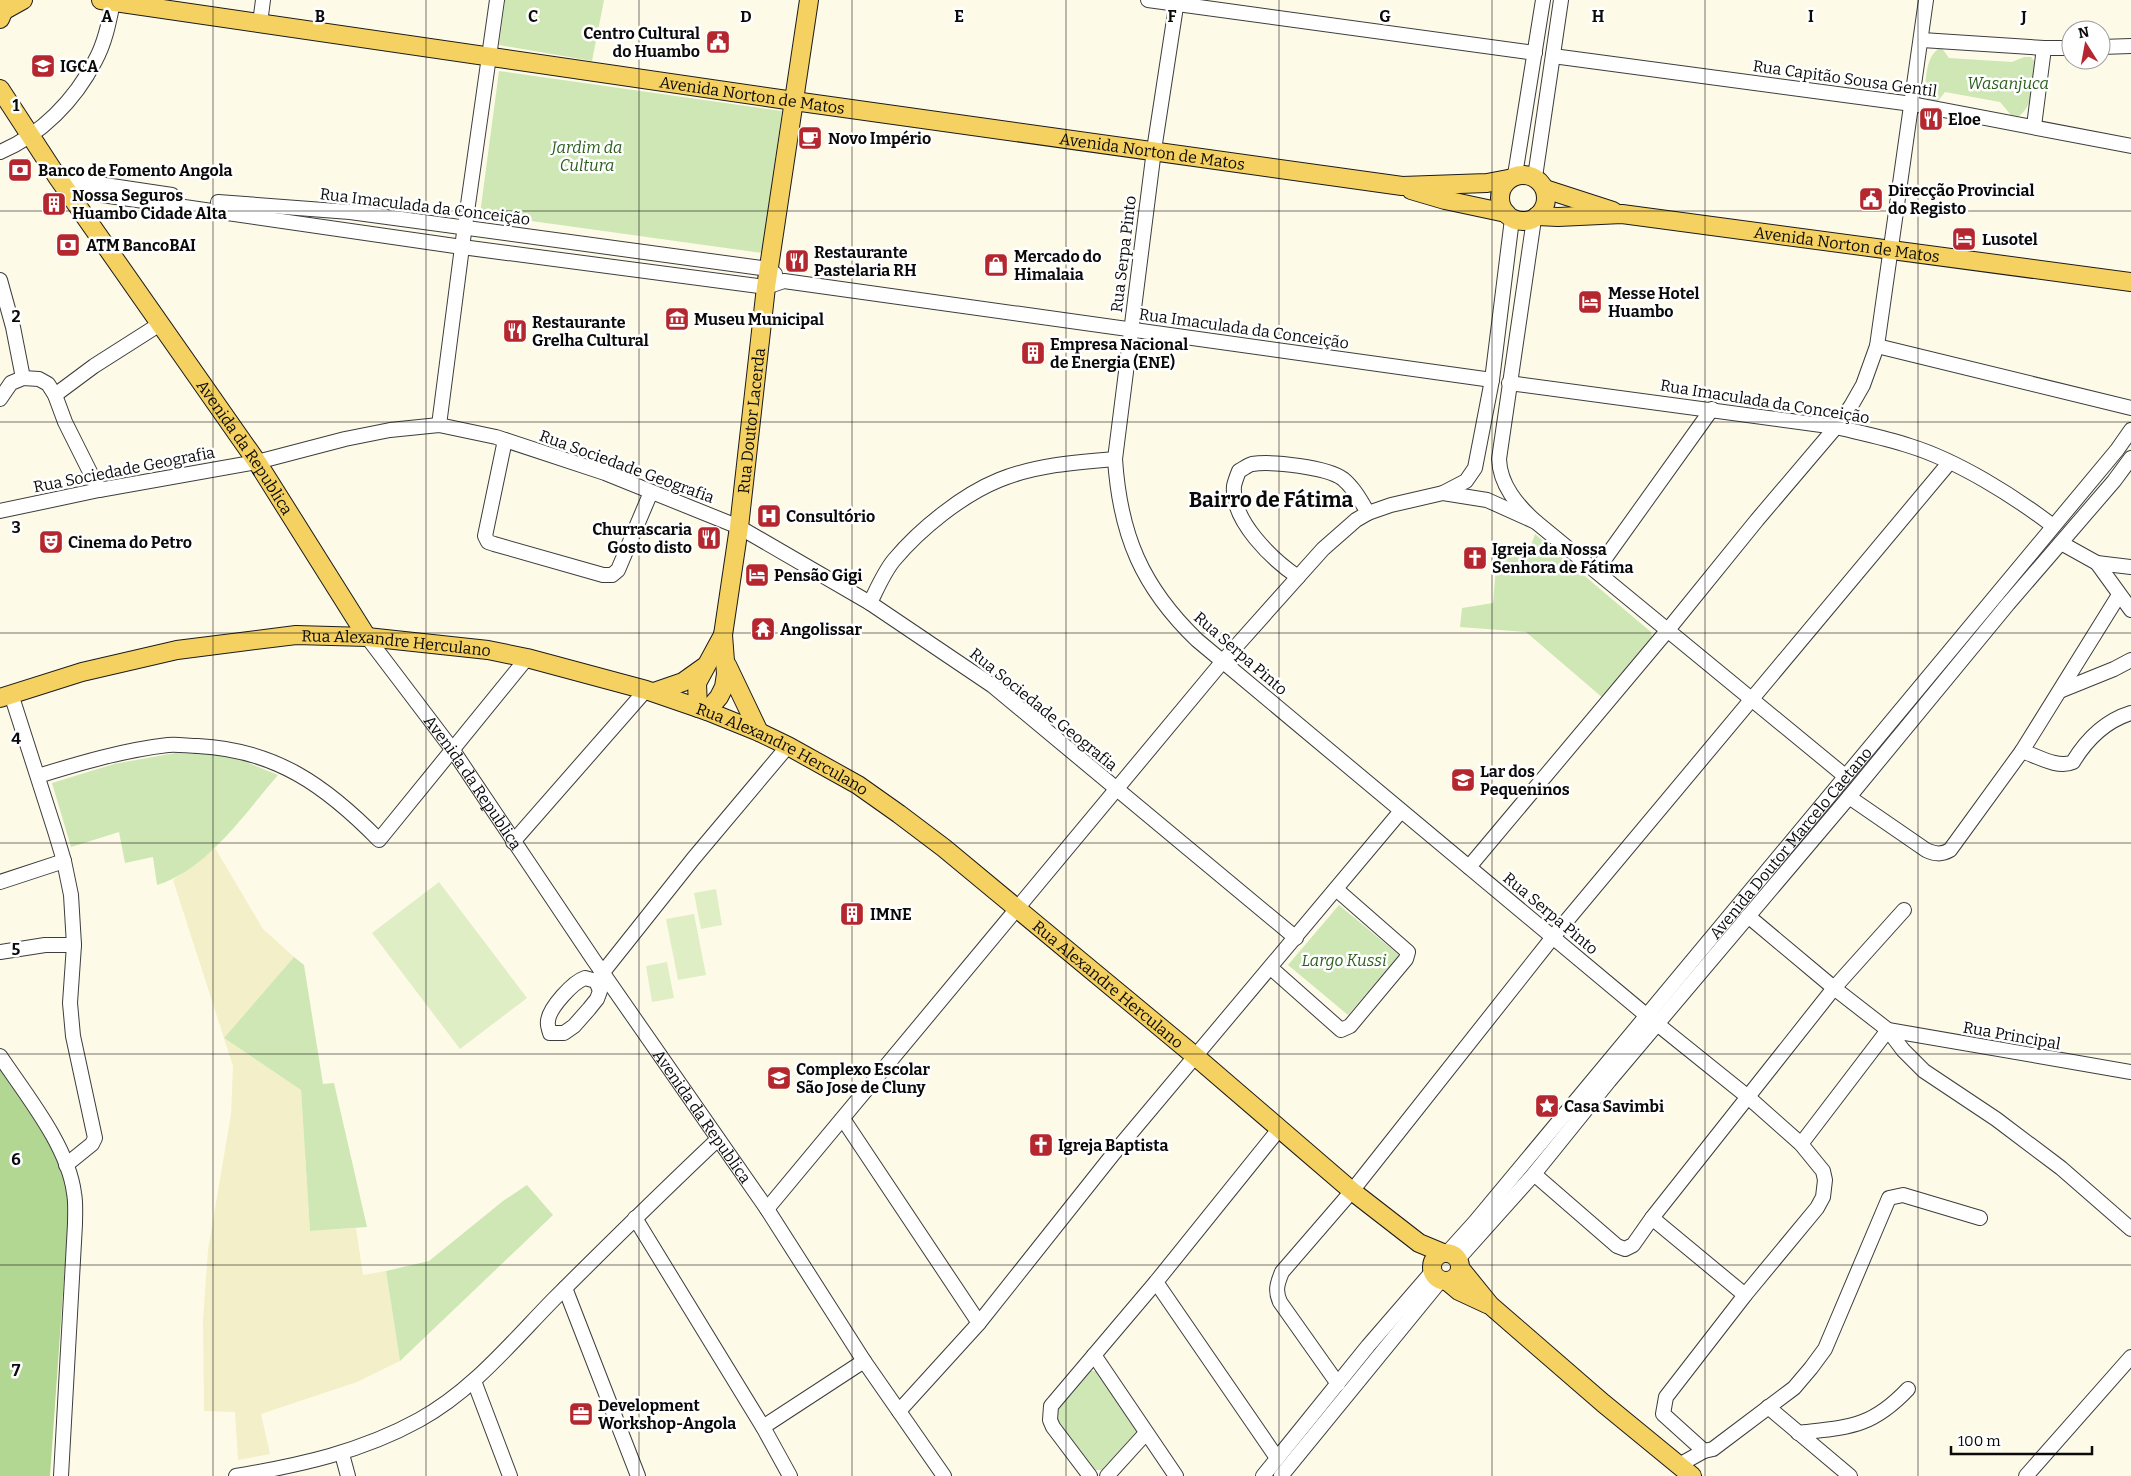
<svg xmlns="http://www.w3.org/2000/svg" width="2131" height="1476" font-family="Bitter,serif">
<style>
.farmland{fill:#f3efc9}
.green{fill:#cee7b4}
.forest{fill:#b2d793}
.pitch{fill:#e0eec5}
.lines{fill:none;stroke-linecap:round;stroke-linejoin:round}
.minor-casing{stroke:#3d3d3d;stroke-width:16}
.major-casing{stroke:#1b1b1b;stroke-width:20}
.minor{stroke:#fff;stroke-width:14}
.major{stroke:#f5d161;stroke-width:18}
.grid{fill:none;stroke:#0a0a0a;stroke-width:1;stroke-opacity:0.55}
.labels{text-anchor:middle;stroke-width:5;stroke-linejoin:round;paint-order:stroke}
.poi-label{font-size:16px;font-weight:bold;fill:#0a0a0a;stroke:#fff;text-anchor:start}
.street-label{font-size:16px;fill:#0a0a0a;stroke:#fff}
.park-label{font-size:16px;font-style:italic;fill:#2b5f1d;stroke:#fff}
.district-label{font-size:21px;font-weight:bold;fill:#0a0a0a;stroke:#fff}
.grid-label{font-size:16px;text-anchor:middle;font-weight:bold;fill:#0a0a0a;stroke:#fff;stroke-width:5;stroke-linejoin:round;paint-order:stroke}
</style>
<rect width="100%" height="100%" fill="#fefae8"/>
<!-- farmland -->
<path class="farmland" d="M215,848L263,929L294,957L224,1038L301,1090L310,1231L356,1228L363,1275L386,1271L400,1361L357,1382L261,1414L270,1454L238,1460L235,1412L204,1411L203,1320L208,1250L231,1114L233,1066L224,1038L173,880Z"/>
<!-- green -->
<path class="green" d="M505,0H604L592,61L499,45Z
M1941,47L1949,58L2012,62L2024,57H2031L2035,62C2033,80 2035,105 2019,116L2011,115L2000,102L1945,92L1937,102L1924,97C1927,79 1924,57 1941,47Z
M499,71L782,111L762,253L480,214Z
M1535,534L1651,632L1653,640L1604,699L1526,632L1460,627L1462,608L1493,603L1498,543L1530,548Z
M175,753L229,755L278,775C244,814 208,869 157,885L153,857L125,863L119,832L71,847L52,783L114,764Z
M1339,905L1399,955L1348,1015L1288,965Z
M294,957L304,965L323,1084L334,1083L367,1227L310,1231L301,1090L224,1038Z
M527,1185L553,1215L400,1361L386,1271L429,1261L503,1201Z
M1090,1371H1098L1137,1429V1433L1105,1470H1093L1053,1419V1410Z"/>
<!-- forest -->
<path class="forest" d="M0,1068L47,1137L61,1165L70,1193L50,1476H0Z"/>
<!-- pitch -->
<path class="pitch" d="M439,882L527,998L460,1049L372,933Z
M716,889L722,925L701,929L694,893Z
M694,914L706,975L678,980L666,919Z
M667,962L674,998L652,1002L646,966Z"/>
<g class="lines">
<defs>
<g id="minor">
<path d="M1148,0L1535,53"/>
<path d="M1177,0L1154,150L1115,459C1120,535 1142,587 1197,640L1646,1015L1748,1097L1801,1144L1823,1171L1825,1180L1823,1197L1817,1208L1745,1295L1666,1397L1663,1414L1704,1451L1679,1465"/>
<path d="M260,23L263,0"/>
<path d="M1922,40L2044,48H2071"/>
<path d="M2101,47L2131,46"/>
<path d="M1553,56L1912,104L2131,146"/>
<path d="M2034,126L2044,48"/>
<path d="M0,152C41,135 75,100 95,61C105,43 109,22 113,2"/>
<path d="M1515,175L1543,0"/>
<path d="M1535,177L1561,0"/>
<path d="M58,178L172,195"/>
<path d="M67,190L462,247L766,287L784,281L1492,380"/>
<path d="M218,202L350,212L769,269L775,274"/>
<path d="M1534,219L1499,459C1500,485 1517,505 1536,522L1845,776"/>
<path d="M0,280L13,327L23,378"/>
<path d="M1877,346L2131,408"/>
<path d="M1509,383L1836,427C1861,433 1886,438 1910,446C1958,461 2014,496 2053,526"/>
<path d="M55,395L94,366L160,324"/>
<path d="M0,399L11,383L23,378L39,379L48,384L55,395L65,422L99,490"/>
<path d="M439,425L462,247L497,0"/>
<path d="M505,440L485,536L488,542L494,544L603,575H612L618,570L651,492"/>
<path d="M1443,493L1466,481L1475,468L1492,380L1512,219"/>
<path d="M0,511L99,490L257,462L345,439L390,430L439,425L496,437L605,473L739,527L870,603L993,686L1296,938"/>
<path d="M2061,543L2097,563L2131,567"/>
<path d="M2097,563L2131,610"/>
<path d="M1596,571L1712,409"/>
<path d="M1298,577C1273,560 1231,521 1234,486C1235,481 1237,476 1239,471C1243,469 1248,465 1252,464C1272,461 1327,467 1343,479C1354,488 1361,501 1368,513"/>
<path d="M870,603C877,589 884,572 894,560C920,529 962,495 999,480C1036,465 1077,462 1115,459"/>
<path id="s1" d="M367,637L452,749L593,959L767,1209L864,1361L944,1476"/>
<path d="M2062,690L2114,669L2131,660"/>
<path d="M11,694L55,831L64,861L71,895L74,945L70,1003L73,1036L95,1138L92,1144L66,1165"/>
<path d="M2022,751C2037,756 2058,769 2073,762C2087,739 2105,721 2131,713"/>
<path d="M38,776C80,763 124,750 168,745C178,744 188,746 198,746C276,750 326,786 379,840L527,658"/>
<path d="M1849,797L1926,850C1935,854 1941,855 1950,850L2022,751L2119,595"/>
<path d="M513,842L646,690"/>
<path d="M1469,867L1667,631L1757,520L1836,427L1851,406L1863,385L1877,346L1926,0"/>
<path d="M0,882L64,861"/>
<path d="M1748,916L1834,988L1888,1030L1903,1050L1924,1071L1996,1119L2061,1168L2131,1229"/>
<path d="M0,952L45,945H74"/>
<path d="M1271,968L1341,1030L1350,1026L1406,959L1408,952L1336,889"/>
<path d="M585,978L596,981L600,991L597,999L589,1009L574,1026L564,1033H550C549,1029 547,1025 548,1021C549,1008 573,982 585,978Z"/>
<path d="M596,981L693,859L788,746"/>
<path d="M0,1056C26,1095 68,1146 74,1193C76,1203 75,1214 75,1224L61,1476"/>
<path d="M843,1119L979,1323"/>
<path d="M1801,1144L1888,1030L2131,1072"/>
<path d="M1534,1174L1617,1246L1625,1249L1633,1245L1652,1218L1834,988L1904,910"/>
<path d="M767,1209L1223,661L1323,549L1356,520L1368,513L1391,505L1443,493L1487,500L1536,522"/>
<path d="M635,1218L763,1427L790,1476"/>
<path d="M1652,1218L1745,1295"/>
<path id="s2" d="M1447,1253L1475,1222L2117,450L2131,430"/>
<path d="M1458,1259L1534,1174L1609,1081L1849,797L2008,604L2114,481L2131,458"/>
<path d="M1156,1282L1277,1458"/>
<path d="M565,1288L638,1476"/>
<path d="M1094,1355L1176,1476"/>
<path d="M474,1381L510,1476"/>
<path d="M1338,1384L1280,1302C1275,1291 1277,1284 1282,1272L1352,1191L1553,937L1949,463"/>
<path d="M1768,1407L1850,1476"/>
<path d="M899,1411L979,1323L1114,1153L1401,811"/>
<path d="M763,1427L864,1361"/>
<path d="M1798,1433C1849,1427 1871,1428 1908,1389"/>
<path d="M1704,1451L1713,1449L1794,1388L1811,1368L1825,1349L1889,1198L1903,1195L1980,1218"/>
<path d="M342,1454L348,1476"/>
<path d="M236,1476C300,1465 361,1452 419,1420C472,1391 511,1343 553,1300C608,1245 662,1192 718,1139"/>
<path d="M1090,1476L1053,1427L1050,1420L1051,1406L1156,1282L1280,1128"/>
<path d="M1107,1476L1146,1433"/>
<path d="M1263,1476L1368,1346L1432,1272"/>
<path d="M1281,1476L1441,1280"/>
<path d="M2026,1476L2131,1357"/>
</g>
<g id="major">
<path id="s3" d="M101,0L794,101L1402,186L1487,183L1508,179"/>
<path d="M5,10L23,0"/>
<path d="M0,19L8,0"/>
<path id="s4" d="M0,89L58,178L257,462L367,637"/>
<circle cx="1523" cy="198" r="23"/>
<path d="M1545,189L1613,211"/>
<path d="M1411,190L1445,200L1506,213"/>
<path id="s5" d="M1537,216L1558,217L1622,214L2131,282"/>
<path d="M727,665L759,732"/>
<path d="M654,692L683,682L704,667"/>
<path id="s6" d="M0,698L82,672L177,650L296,635L367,637L488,650L527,658L646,690L707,711L759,732L788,746L858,785L899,814L944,848L1195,1056L1352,1191L1419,1243L1443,1253"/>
<path d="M698,708L697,683L723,635"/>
<path id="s7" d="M707,711L719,697L724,687L726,674L723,635L739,527L766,287L809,0"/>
<circle cx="1446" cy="1267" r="14"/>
<path d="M1460,1268L1490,1305L1603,1403L1692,1476"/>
<path d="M1447,1281L1459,1291L1487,1304"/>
</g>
</defs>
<!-- minor casing -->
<use href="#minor" class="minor-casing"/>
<!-- major casing -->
<use href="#major" class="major-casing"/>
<!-- minor -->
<use href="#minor" class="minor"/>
<!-- major -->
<use href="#major" class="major"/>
</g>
<!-- grid -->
<path class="grid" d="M213,0V1476M426,0V1476M639,0V1476M852,0V1476M1066,0V1476M1279,0V1476M1492,0V1476M1705,0V1476M1918,0V1476M0,211H2131M0,422H2131M0,633H2131M0,843H2131M0,1054H2131M0,1265H2131"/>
<!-- icons -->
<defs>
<symbol id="civic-square" viewBox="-11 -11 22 22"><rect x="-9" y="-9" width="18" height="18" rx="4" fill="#b5272e" stroke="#fff"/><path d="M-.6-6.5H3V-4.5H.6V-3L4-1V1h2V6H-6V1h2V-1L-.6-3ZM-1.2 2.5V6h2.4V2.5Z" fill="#fff"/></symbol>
<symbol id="university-square" viewBox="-11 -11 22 22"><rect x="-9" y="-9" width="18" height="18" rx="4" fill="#b5272e" stroke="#fff"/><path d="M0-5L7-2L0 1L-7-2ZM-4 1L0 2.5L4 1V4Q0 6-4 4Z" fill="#fff"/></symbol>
<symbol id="restaurant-square" viewBox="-11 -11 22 22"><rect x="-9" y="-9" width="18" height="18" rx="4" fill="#b5272e" stroke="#fff"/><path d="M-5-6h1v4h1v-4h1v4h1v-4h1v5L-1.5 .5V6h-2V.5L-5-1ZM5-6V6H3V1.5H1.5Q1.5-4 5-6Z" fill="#fff"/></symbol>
<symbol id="cafe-square" viewBox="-11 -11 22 22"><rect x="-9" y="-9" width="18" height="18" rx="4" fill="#b5272e" stroke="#fff"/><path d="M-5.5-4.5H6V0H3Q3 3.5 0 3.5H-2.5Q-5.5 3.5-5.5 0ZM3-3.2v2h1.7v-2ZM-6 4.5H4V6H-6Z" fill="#fff"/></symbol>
<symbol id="bank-square" viewBox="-11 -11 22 22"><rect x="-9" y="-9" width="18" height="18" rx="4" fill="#b5272e" stroke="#fff"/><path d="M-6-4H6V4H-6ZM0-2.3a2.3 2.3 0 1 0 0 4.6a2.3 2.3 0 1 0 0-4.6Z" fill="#fff"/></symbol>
<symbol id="building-square" viewBox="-11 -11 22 22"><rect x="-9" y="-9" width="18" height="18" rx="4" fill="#b5272e" stroke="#fff"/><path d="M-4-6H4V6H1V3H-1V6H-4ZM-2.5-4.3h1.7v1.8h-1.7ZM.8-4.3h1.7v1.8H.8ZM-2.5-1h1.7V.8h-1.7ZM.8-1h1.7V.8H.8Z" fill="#fff"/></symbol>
<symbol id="hotel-square" viewBox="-11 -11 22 22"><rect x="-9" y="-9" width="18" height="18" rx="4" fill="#b5272e" stroke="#fff"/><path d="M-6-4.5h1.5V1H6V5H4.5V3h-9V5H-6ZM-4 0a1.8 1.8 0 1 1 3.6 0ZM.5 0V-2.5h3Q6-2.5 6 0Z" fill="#fff"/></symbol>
<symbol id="shop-square" viewBox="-11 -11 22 22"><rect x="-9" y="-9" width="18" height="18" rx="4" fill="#b5272e" stroke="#fff"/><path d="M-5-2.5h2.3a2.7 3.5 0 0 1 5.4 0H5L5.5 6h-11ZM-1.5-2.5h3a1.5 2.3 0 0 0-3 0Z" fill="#fff"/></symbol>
<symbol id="museum-square" viewBox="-11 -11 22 22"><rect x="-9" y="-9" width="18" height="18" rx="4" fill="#b5272e" stroke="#fff"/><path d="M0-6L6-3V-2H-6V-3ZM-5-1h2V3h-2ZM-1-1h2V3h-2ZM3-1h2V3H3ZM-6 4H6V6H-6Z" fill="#fff"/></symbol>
<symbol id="hospital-square" viewBox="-11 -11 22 22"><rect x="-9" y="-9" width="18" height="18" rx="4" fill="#b5272e" stroke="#fff"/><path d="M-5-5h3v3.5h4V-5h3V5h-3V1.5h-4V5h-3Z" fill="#fff"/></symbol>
<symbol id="theatre-square" viewBox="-11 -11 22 22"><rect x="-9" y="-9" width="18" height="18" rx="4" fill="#b5272e" stroke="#fff"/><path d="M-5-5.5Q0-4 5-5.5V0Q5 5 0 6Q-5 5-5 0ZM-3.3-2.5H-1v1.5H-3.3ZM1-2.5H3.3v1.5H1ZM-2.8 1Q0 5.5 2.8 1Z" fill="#fff"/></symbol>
<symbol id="church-square" viewBox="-11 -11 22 22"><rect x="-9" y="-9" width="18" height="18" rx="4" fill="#b5272e" stroke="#fff"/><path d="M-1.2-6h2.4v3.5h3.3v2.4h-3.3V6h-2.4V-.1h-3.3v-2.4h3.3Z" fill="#fff"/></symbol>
<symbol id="temple-square" viewBox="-11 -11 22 22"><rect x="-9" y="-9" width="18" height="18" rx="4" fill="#b5272e" stroke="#fff"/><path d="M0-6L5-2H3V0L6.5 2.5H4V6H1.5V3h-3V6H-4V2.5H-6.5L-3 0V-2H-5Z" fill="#fff"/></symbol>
<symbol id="school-square" viewBox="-11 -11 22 22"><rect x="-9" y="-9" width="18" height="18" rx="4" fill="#b5272e" stroke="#fff"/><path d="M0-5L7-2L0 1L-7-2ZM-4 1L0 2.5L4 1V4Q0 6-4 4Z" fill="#fff"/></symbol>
<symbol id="sight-square" viewBox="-11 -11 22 22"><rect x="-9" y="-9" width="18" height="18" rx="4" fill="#b5272e" stroke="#fff"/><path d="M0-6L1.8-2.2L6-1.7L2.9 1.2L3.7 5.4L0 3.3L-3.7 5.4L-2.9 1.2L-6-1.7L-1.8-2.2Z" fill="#fff"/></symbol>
<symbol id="office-square" viewBox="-11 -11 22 22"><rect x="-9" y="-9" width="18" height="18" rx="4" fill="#b5272e" stroke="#fff"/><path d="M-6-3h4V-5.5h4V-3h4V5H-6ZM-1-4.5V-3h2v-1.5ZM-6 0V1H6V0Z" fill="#fff"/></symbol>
</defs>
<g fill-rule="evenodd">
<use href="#civic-square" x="704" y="28" width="28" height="28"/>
<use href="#university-square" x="29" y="52" width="28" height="28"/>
<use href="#restaurant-square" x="1917" y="105" width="28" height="28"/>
<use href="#cafe-square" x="796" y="124" width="28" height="28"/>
<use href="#bank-square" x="6" y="156" width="28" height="28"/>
<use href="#civic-square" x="1857" y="185" width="28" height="28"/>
<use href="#building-square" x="40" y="190" width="28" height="28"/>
<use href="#hotel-square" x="1950" y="225" width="28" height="28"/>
<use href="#bank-square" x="54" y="231" width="28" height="28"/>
<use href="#restaurant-square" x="783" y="247" width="28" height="28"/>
<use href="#shop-square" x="982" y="251" width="28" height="28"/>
<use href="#hotel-square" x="1576" y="288" width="28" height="28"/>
<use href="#museum-square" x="663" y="305" width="28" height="28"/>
<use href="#restaurant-square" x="501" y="317" width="28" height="28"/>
<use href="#building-square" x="1019" y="339" width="28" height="28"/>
<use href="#hospital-square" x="755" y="502" width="28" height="28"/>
<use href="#restaurant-square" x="695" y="524" width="28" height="28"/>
<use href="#theatre-square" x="37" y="528" width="28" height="28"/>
<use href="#church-square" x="1461" y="544" width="28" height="28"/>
<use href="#hotel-square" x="743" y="561" width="28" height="28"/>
<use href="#temple-square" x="749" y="615" width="28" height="28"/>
<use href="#school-square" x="1449" y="766" width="28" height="28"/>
<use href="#building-square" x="838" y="900" width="28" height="28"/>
<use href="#school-square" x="765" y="1064" width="28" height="28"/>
<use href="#sight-square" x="1533" y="1092" width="28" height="28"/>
<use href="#church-square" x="1027" y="1131" width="28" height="28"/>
<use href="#office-square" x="567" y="1400" width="28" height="28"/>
</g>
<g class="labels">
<!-- poi labels -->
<g class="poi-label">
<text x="700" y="39" text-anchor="end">Centro Cultural<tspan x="700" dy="18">do Huambo</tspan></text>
<text x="60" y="72">IGCA</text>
<text x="1948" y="125">Eloe</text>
<text x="828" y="144">Novo Império</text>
<text x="38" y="176">Banco de Fomento Angola</text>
<text x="1888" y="196">Direcção Provincial<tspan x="1888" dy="18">do Registo</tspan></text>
<text x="72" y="201">Nossa Seguros<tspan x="72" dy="18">Huambo Cidade Alta</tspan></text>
<text x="1982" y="245">Lusotel</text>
<text x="86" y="251">ATM BancoBAI</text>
<text x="814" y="258">Restaurante<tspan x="814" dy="18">Pastelaria RH</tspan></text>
<text x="1014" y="262">Mercado do<tspan x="1014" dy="18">Himalaia</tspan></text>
<text x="1608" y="299">Messe Hotel<tspan x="1608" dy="18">Huambo</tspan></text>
<text x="694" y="325">Museu Municipal</text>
<text x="532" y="328">Restaurante<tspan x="532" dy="18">Grelha Cultural</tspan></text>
<text x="1050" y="350">Empresa Nacional<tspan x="1050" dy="18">de Energia (ENE)</tspan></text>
<text x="786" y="522">Consultório</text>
<text x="692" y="535" text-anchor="end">Churrascaria<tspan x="692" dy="18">Gosto disto</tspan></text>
<text x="68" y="548">Cinema do Petro</text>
<text x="1492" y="555">Igreja da Nossa<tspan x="1492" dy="18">Senhora de Fátima</tspan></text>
<text x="774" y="581">Pensão Gigi</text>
<text x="780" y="635">Angolissar</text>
<text x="1480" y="777">Lar dos<tspan x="1480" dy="18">Pequeninos</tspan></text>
<text x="870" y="920">IMNE</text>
<text x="796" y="1075">Complexo Escolar<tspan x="796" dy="18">São Jose de Cluny</tspan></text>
<text x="1564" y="1112">Casa Savimbi</text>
<text x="1058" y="1151">Igreja Baptista</text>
<text x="598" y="1411">Development<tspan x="598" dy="18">Workshop-Angola</tspan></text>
</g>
<!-- street labels -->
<g class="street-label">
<text transform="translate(1845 78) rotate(8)" y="6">Rua Capitão Sousa Gentil</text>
<text dy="6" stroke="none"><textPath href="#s3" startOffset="658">Avenida Norton de Matos</textPath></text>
<text dy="6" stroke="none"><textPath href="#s3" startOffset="1062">Avenida Norton de Matos</textPath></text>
<text transform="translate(425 206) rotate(7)" y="6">Rua Imaculada da Conceição</text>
<text dy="6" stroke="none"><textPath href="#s5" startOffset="312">Avenida Norton de Matos</textPath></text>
<text transform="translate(1123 254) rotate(-83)" y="6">Rua Serpa Pinto</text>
<text transform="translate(1244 328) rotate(8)" y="6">Rua Imaculada da Conceição</text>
<text transform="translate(1765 401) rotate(9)" y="6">Rua Imaculada da Conceição</text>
<text dy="6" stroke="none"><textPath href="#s7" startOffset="298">Rua Doutor Lacerda</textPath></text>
<text dy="6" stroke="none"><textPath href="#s4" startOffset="434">Avenida da Republica</textPath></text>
<text transform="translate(627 466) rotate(20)" y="6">Rua Sociedade Geografia</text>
<text transform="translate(124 469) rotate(-11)" y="6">Rua Sociedade Geografia</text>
<text dy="6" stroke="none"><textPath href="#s6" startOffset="404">Rua Alexandre Herculano</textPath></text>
<text transform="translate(1241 653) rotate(41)" y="6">Rua Serpa Pinto</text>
<text transform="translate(1044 709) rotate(39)" y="6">Rua Sociedade Geografia</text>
<text dy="6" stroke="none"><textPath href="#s6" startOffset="808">Rua Alexandre Herculano</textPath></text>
<text dy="6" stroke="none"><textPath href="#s1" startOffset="180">Avenida da Republica</textPath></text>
<text dy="6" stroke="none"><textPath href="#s2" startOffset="535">Avenida Doutor Marcelo Caetano</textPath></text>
<text transform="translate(1551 913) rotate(40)" y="6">Rua Serpa Pinto</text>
<text dy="6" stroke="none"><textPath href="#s6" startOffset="1212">Rua Alexandre Herculano</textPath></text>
<text transform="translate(2012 1035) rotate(10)" y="6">Rua Principal</text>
<text dy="6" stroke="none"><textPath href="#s1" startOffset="585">Avenida da Republica</textPath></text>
</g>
<!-- park labels -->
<g class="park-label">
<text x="2008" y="89">Wasanjuca</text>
<text x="587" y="153">Jardim da<tspan x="587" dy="18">Cultura</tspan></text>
<text x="1344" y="966">Largo Kussi</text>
</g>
<!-- district labels -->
<g class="district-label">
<text x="1271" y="507">Bairro de Fátima</text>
</g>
</g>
<g class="grid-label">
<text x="107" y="22">A</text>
<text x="320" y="22">B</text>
<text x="533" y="22">C</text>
<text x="746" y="22">D</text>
<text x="959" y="22">E</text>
<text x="1172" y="22">F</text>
<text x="1385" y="22">G</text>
<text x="1598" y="22">H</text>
<text x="1811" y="22">I</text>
<text x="2024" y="22">J</text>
<text x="16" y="111">1</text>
<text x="16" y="322">2</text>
<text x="16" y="533">3</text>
<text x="16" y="744">4</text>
<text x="16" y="955">5</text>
<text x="16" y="1165">6</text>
<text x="16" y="1376">7</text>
</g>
<!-- north arrow -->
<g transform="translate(2086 45) rotate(349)"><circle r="24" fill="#ffffff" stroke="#9d9d9d"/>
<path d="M0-4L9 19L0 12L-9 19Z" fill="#b5272e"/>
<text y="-8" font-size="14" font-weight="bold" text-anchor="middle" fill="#0a0a0a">N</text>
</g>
<!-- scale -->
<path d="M1951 1446v8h141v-8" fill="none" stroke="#0a0a0a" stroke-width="2.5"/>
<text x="1958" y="1446" font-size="15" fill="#0a0a0a" stroke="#ffffff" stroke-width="4" paint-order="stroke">100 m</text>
</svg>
